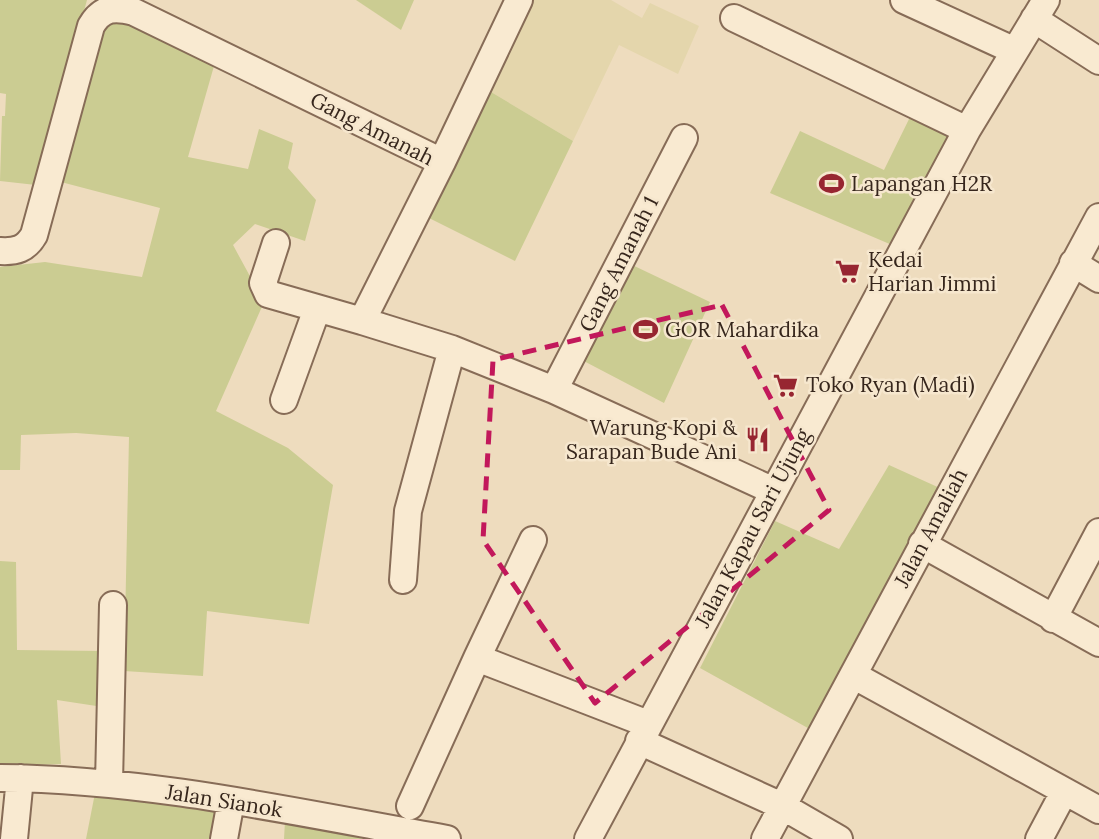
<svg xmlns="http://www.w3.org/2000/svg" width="1099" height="839" font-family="Lora,serif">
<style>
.farmland{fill:#e4d6ac}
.green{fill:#cbcc92}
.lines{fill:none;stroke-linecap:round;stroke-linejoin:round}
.minor-casing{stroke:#876c57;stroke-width:30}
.minor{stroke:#f9ead1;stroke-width:26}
.marked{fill:none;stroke:#c2185b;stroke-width:5;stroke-dasharray:14 9;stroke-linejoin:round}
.labels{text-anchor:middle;stroke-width:5;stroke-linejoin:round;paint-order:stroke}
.street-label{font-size:21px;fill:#36261c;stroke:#f6e7ce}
.poi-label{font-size:21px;fill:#36261c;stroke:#f6e7ce;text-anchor:start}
</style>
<rect width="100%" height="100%" fill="#eedcbe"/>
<!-- farmland -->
<path class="farmland" d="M534,0H611L642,18L650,3L699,26L678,74L619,45L573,141L491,92Z"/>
<!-- green -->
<path class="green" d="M0,0H87L36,185L0,181L2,116H5L6,94L0,93Z
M356,0H414L401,30Z
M109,15L142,26L214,66L188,157L248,169L259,129L293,143L288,168L316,200L305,241L255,224L233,245L264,302L216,411L288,448L333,485L309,624L207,611L203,676L124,671L129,437L76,433L21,435L20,470H0V267L45,262L142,277L160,208L61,182L99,33Z
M491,92L573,141L515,261L425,216Z
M912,113L954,132L892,245L770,193L800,131L884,170Z
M628,263L710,302L664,403L578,358Z
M889,465L942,489L815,732L700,668L775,521L839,549Z
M0,561L16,562L17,650L103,651V707L57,700L61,764L0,766Z
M96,788L220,810L214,839H86Z
M285,821L387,839H284Z"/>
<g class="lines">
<defs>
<path id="minor" d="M519,0L442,162L362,321L452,349L554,390L774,491
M904,0L1015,51
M734,18L967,130
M1034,19L1099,61
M276,243L263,283L268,294L362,321
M0,251C16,252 26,249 34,235L91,26C102,7 115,7 134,12L442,162
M1073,263L1099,279
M554,390L684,138
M284,400L317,309
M922,544L1099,643
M403,580L408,511L452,349
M1053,619L1099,532
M477,658L533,540
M853,675L1099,810
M639,741L782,806L839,839
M0,778C150,779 299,813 447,839
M109,783L113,605
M410,806L477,658L648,724
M14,839L20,778
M224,839L231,801
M588,839L967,130L1046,0
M765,839L1099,217
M1039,839L1064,792"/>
</defs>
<!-- minor casing -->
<use href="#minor" class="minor-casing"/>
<!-- minor -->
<use href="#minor" class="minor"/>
</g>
<!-- marked area -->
<path class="marked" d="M722,305L829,510L595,703L483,540L493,360Z"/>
<!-- icons -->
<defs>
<symbol id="stadium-bare" viewBox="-9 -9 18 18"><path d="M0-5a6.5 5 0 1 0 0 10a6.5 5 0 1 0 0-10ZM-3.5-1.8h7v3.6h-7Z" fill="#972631" stroke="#f6e7ce" stroke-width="2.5" paint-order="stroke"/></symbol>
<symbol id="supermarket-bare" viewBox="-9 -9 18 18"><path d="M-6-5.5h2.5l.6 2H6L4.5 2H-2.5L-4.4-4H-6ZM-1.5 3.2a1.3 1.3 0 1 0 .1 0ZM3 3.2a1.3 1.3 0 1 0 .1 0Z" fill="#972631" stroke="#f6e7ce" stroke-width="2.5" paint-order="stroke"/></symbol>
<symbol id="restaurant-bare" viewBox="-9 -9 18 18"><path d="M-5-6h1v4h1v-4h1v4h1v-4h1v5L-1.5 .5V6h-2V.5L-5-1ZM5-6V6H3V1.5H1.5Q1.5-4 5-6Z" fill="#972631" stroke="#f6e7ce" stroke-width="2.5" paint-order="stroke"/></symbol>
</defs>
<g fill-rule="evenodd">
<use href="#stadium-bare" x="814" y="166" width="35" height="35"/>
<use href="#supermarket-bare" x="830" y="254" width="35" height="35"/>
<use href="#stadium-bare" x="628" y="312" width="35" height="35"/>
<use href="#supermarket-bare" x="768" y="368" width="35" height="35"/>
<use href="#restaurant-bare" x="740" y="422" width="35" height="35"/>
</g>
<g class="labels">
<!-- street labels -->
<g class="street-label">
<text transform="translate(372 129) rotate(27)" y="7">Gang Amanah</text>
<text transform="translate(619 264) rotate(-63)" y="7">Gang Amanah 1</text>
<text transform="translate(753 528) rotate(-62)" y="7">Jalan Kapau Sari Ujung</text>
<text transform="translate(931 528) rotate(-62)" y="7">Jalan Amaliah</text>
<text transform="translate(224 801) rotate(9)" y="7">Jalan Sianok</text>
</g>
<!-- poi labels -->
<g class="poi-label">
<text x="851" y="191">Lapangan H2R</text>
<text x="868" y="267">Kedai<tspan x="868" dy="24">Harian Jimmi</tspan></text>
<text x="665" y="337">GOR Mahardika</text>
<text x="806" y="392">Toko Ryan (Madi)</text>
<text x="737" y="435" text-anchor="end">Warung Kopi &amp;<tspan x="737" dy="24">Sarapan Bude Ani</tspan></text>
</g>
</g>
</svg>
